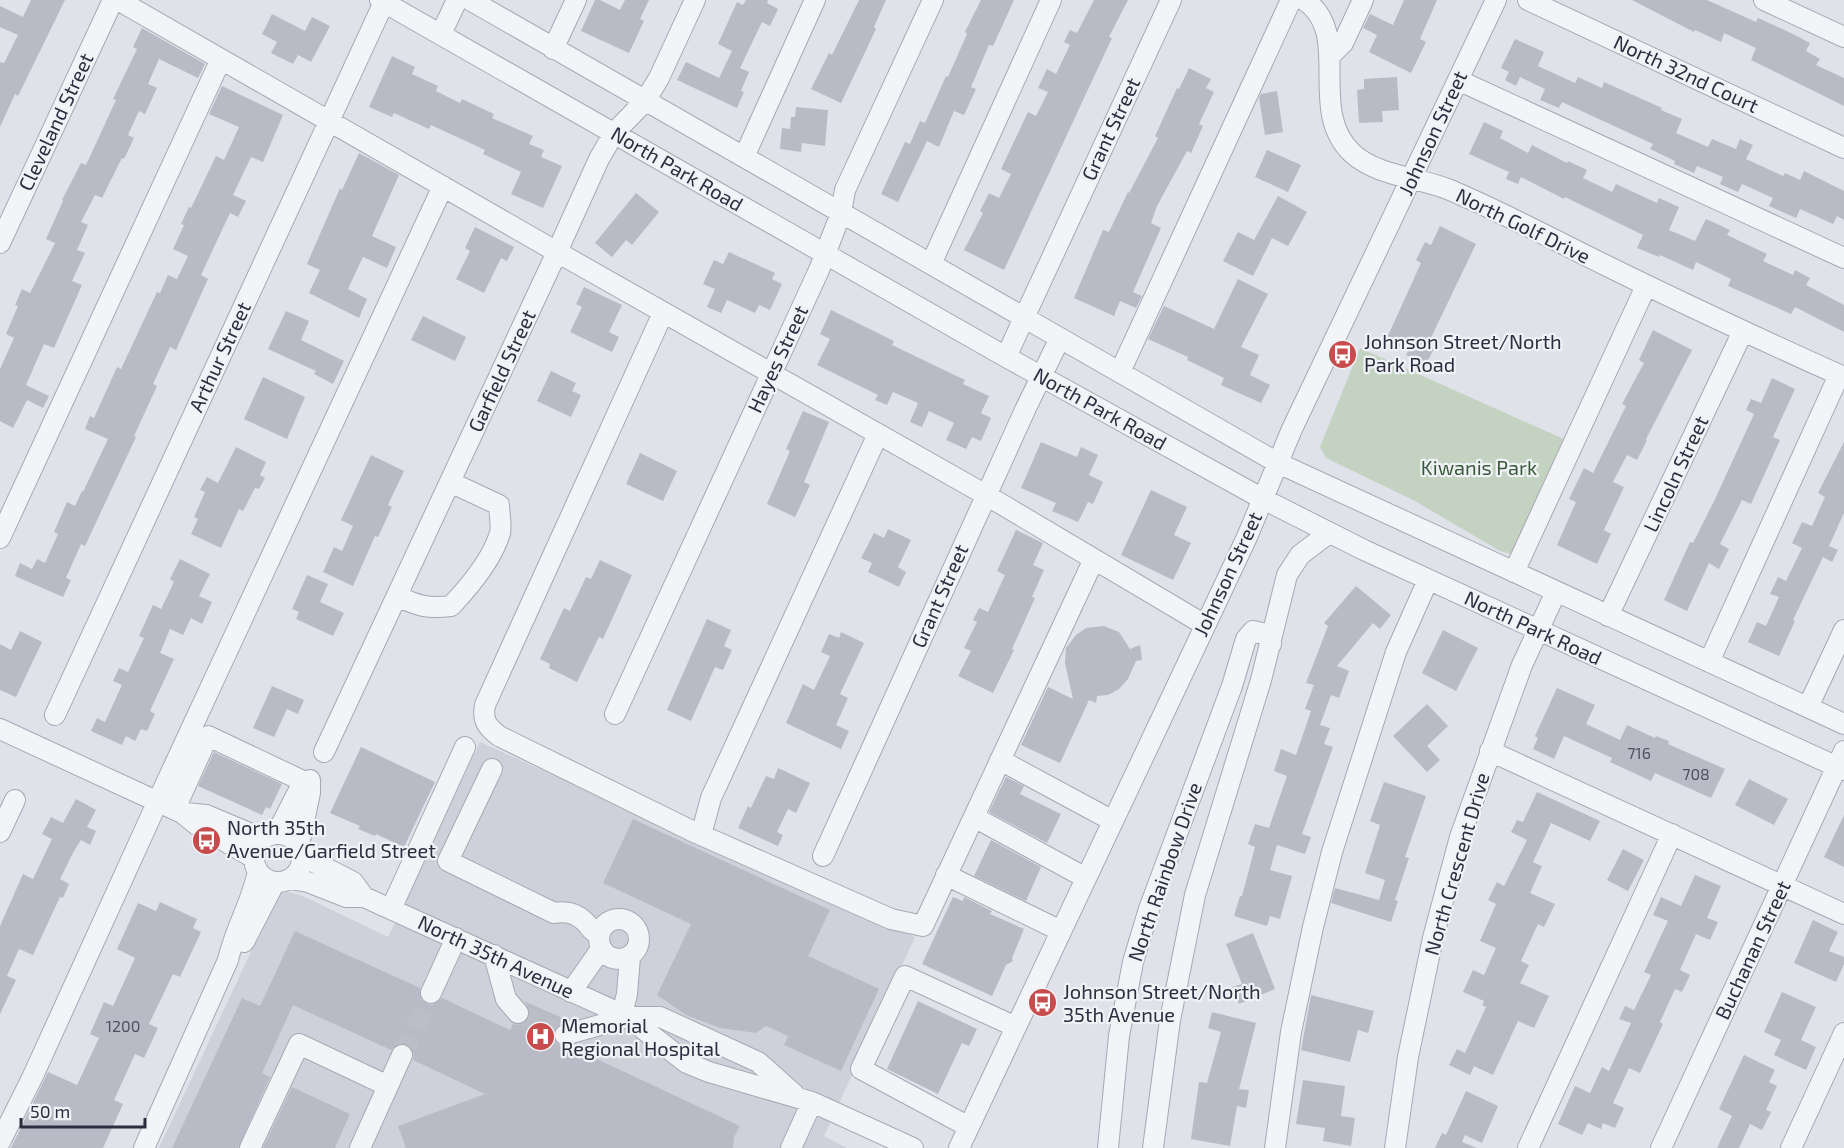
<svg xmlns="http://www.w3.org/2000/svg" width="1844" height="1148" font-family="'Exo 2',sans-serif">
<style>
.built{fill:#cfd1da}
.green{fill:#c4d2c2}
.building{fill:#b8bbc5}
.lines{fill:none;stroke-linecap:round;stroke-linejoin:round}
.minor-tunnel{stroke:#bcbec7;stroke-width:20;stroke-dasharray:20 10;stroke-linecap:butt}
.minor-casing{stroke:#a6a8b3;stroke-width:22}
.minor{stroke:#f3f4f7;stroke-width:20}
.labels{text-anchor:middle;stroke-width:4.5;stroke-linejoin:round;paint-order:stroke}
.number-label{font-size:16px;fill:#4e5160}
.street-label{font-size:20px;fill:#2a2e3f;stroke:#f0f2f6}
.poi-label{font-size:20px;fill:#2a2e3f;stroke:#f0f2f6;text-anchor:start}
.park-label{font-size:20px;fill:#395a38;stroke:#f0f2f6}
</style>
<rect width="100%" height="100%" fill="#e0e2e9"/>
<!-- built -->
<path class="built" d="M480,742L915,937L824,1136L847,1148H159L278,894L288,892L303,896L388,937Z"/>
<!-- green -->
<path class="green" d="M1360,348L1566,440L1511,554L1500,551L1415,501L1326,458L1320,447Z"/>
<!-- building -->
<path class="building" d="M31,0H65L18,96L15,94L0,127V62L4,63L18,35L0,27V6L23,17Z
M595,0H600L620,10L625,0H649L640,19L644,21L629,53L581,31Z
M746,0H768L767,3L778,9L770,26L762,22L740,68L749,72L741,91L744,92L737,108L677,80L686,62L719,78L732,51L718,44L737,2L743,5Z
M859,0H886L874,27L876,29L841,103L811,89L829,53L832,55Z
M981,0H1014L993,46L989,45L971,87L976,89L964,115L954,111L939,147L927,141L898,202L881,194L905,142L910,144L920,121L925,123L946,76L948,77L967,34L965,32Z
M1094,0H1128L1109,37L1112,38L1004,270L964,250L983,213L980,211L989,193L999,198L1011,174L1001,169L1028,112L1036,116L1048,92L1038,88L1047,69L1056,74L1070,45L1064,42L1070,30L1077,33Z
M1404,0H1437L1420,39L1426,42L1411,73L1369,52L1377,35L1363,28L1370,14L1393,25Z
M1632,0H1707L1756,22L1758,18L1791,33L1810,43L1806,51L1820,59L1816,65L1844,78V106L1751,60L1756,48L1724,33L1721,42L1695,30L1694,32Z
M272,14L305,31L312,17L330,26L311,62L298,55L293,64L271,53L277,42L262,34Z
M142,28L205,64L198,78L159,59L148,84L157,88L145,114L139,111L128,135L134,138L124,159L122,158L102,198L95,195L81,222L88,225L77,250L85,253L72,281L82,285L54,348L44,344L26,385L49,396L43,408L27,400L13,428L0,421V369L14,338L6,334L18,306L15,305L22,289L30,293L55,243L46,239L63,201L62,200L81,163L86,165L116,100L113,99L137,49L133,47Z
M1515,39L1544,52L1538,66L1575,83L1578,77L1602,88L1604,82L1662,108L1661,110L1682,119L1676,133L1708,147L1712,139L1736,149L1740,139L1753,145L1746,159L1783,176L1785,173L1800,180L1804,171L1844,191V220L1837,216L1833,224L1800,209L1796,218L1769,206L1773,198L1742,184L1738,192L1720,184L1723,177L1697,166L1694,173L1674,164L1675,161L1650,149L1653,144L1562,102L1559,108L1540,100L1545,89L1520,77L1516,86L1505,80L1509,72L1501,68Z
M392,56L415,67L412,74L438,86L436,91L460,103L462,99L494,114L492,118L533,136L529,144L544,150L541,157L562,166L543,208L511,194L521,172L483,154L485,150L431,125L429,129L394,113L392,117L369,107Z
M1189,68L1211,79L1206,88L1214,92L1199,124L1203,126L1191,153L1187,151L1157,206L1151,223L1161,228L1133,292L1142,296L1136,308L1120,301L1114,316L1074,298L1103,230L1109,232L1128,192L1129,193L1158,138L1155,136L1177,88L1179,89Z
M1397,77L1399,110L1382,111L1383,122L1359,123L1357,90L1364,89V79Z
M222,86L283,115L263,162L251,157L233,195L246,201L238,217L230,213L201,275L208,279L176,350L170,347L153,384L157,386L134,436L136,437L85,546L81,544L66,578L71,580L63,597L15,576L20,563L32,569L37,559L45,563L58,534L54,532L67,502L75,506L82,491L83,492L108,439L85,429L90,416L94,418L117,367L121,369L157,292L160,293L168,275L177,279L188,256L173,249L184,225L181,224L189,207L191,208L216,156L224,160L239,127L209,114Z
M1277,91L1283,132L1265,135L1259,98L1261,94Z
M796,107L828,110L825,146L802,143L801,152L780,149L782,128L790,129L791,117H795Z
M1484,122L1503,131L1500,138L1528,153L1532,145L1567,163L1568,161L1587,170L1583,178L1612,192L1616,184L1657,203L1659,198L1679,207L1669,230L1695,241L1706,219L1730,230L1727,235L1767,254L1763,261L1793,275L1795,270L1810,278L1806,285L1844,305V332L1795,307L1791,314L1728,286L1731,279L1696,262L1693,270L1660,255L1659,257L1637,248L1643,235L1565,197L1564,199L1521,177L1518,184L1506,179L1509,172L1469,154Z
M1267,150L1301,165L1288,192L1255,177Z
M359,153L399,175L372,236L396,247L387,268L363,257L348,289L367,299L359,318L309,293L320,270L307,264L340,188L342,190Z
M636,193L659,212L632,245L626,240L612,257L595,243Z
M1278,196L1307,212L1288,246L1272,238L1253,276L1223,261L1238,232L1254,240Z
M1440,226L1476,244L1427,346L1434,349L1426,364L1406,355L1408,351L1386,340L1421,263L1416,260L1425,242L1431,245Z
M475,227L514,247L507,261L501,258L484,293L456,279L470,251L465,248Z
M729,252L775,273L772,279L782,284L770,310L759,305L755,313L727,300L721,313L707,307L715,289L703,284L714,260L723,264Z
M1238,279L1268,294L1241,347L1259,355L1250,375L1270,385L1261,403L1221,385L1224,378L1187,360L1188,357L1148,339L1164,306L1214,329Z
M584,287L622,305L609,332L619,337L612,352L570,332L582,307L576,304Z
M831,310L894,341L892,345L965,380L963,384L989,396L981,413L991,418L981,441L972,437L966,449L946,440L954,423L929,411L922,427L910,422L918,403L893,392L887,405L875,400L878,395L817,365L830,339L820,334Z
M286,311L309,321L301,340L344,361L333,384L314,374L316,371L268,349Z
M423,316L466,337L455,361L411,340Z
M1653,330L1692,350L1646,439L1647,440L1637,460L1627,455L1613,482L1624,487L1604,530L1611,534L1597,564L1557,545L1576,502L1569,499L1584,468L1593,473L1626,406L1622,404L1644,363L1639,360Z
M551,371L576,383L572,391L581,395L571,417L537,401Z
M263,377L305,397L287,439L244,419Z
M1772,378L1795,389L1773,437L1780,440L1751,504L1742,500L1720,544L1729,549L1719,569L1709,563L1687,611L1664,600L1690,542L1693,543L1715,499L1754,414L1746,410L1751,399L1761,403Z
M803,411L829,422L804,482L810,485L795,517L767,504L790,451L786,449Z
M1041,442L1077,457L1081,447L1098,455L1089,475L1103,482L1093,504L1088,502L1078,522L1052,511L1056,503L1021,488Z
M1844,442V513L1829,546L1838,550L1832,562L1823,557L1793,620L1795,621L1779,656L1748,642L1757,622L1766,626L1779,597L1770,594L1778,577L1786,581L1802,548L1792,543L1802,522L1812,526L1825,497L1818,493Z
M236,447L266,462L260,475L265,478L259,489L255,488L243,511L239,509L221,548L191,534L198,519L194,517L205,492L200,490L207,477L218,483Z
M640,453L677,471L663,501L626,484Z
M371,455L404,471L388,505L392,507L378,537L375,536L353,586L323,572L334,547L342,551L353,526L341,520Z
M1151,490L1187,507L1174,535L1191,543L1173,580L1121,555Z
M888,529L911,540L898,567L906,572L899,587L868,572L872,563L861,558L874,533L884,538Z
M1016,530L1043,543L1033,565L1044,570L1032,597L1035,598L1012,649L1014,650L993,693L958,676L971,651L964,648L977,622L973,620L979,608L988,612L1005,575L997,571Z
M180,559L210,574L199,596L212,602L202,624L191,618L183,635L170,629L160,653L174,659L150,711L155,714L147,731L141,729L135,741L126,736L122,745L91,731L97,718L105,722L122,685L113,681L119,668L128,672L144,638L139,636L153,605L161,609L174,582L170,579Z
M600,560L632,575L603,639L599,637L577,682L549,668L550,664L540,659L564,608L570,611L586,577L591,579Z
M307,575L328,584L320,602L344,613L333,636L296,619L299,612L292,609Z
M1356,586L1391,615L1380,629L1373,623L1337,666L1349,671L1339,698L1331,695L1320,725L1330,728L1324,744L1333,747L1302,834L1311,837L1305,854L1277,845L1270,870L1292,876L1280,919L1270,916L1267,926L1234,916L1240,896H1242L1255,847L1248,844L1255,824L1269,828L1287,776L1274,771L1281,749L1296,755L1311,711L1305,709L1314,685L1306,683L1328,626L1324,623Z
M707,619L731,630L724,646L732,650L723,670L715,667L691,721L667,710Z
M1104,626L1119,632L1130,649L1140,645L1142,660L1136,661L1128,679L1119,689L1108,695L1097,696L1096,703L1089,700L1060,763L1021,745L1048,687L1073,699L1065,663L1066,648L1076,635L1086,628Z
M1443,630L1478,648L1456,691L1422,673Z
M20,631L42,642L16,697L0,690V644L11,650Z
M841,632L864,643L840,694L848,698L836,725L849,731L841,749L786,723L803,684L814,690L830,656L821,652L829,634L839,638Z
M272,686L304,700L298,714L287,709L274,737L253,728Z
M1557,688L1595,705L1586,724L1620,740L1627,725L1655,738L1656,736L1669,741L1668,744L1725,769L1711,798L1655,773L1651,781L1610,762L1612,758L1564,736L1554,759L1533,749L1538,738L1535,736Z
M1427,704L1448,726L1427,746L1440,760L1427,772L1393,736Z
M361,747L435,782L404,847L376,834L375,836L358,829L360,826L330,813Z
M214,752L282,784L270,809L266,807L262,815L198,786Z
M778,768L810,783L796,813L788,809L777,832L783,835L778,846L738,828L748,806L751,808L766,776L774,779Z
M1006,777L1024,786L1020,794L1061,814L1047,843L989,812Z
M1749,779L1788,799L1774,825L1735,805Z
M1384,782L1426,796L1405,857L1409,858L1395,900L1398,901L1391,922L1331,903L1335,888L1379,900L1385,880L1365,873L1380,825L1370,821Z
M1537,792L1600,821L1590,841L1551,823L1533,862L1542,866L1530,893L1555,904L1544,927L1538,924L1521,961L1529,965L1520,983L1549,996L1534,1028L1518,1021L1493,1075L1474,1066L1470,1075L1449,1065L1457,1049L1465,1053L1486,1007L1482,1005L1484,1001L1463,992L1473,970L1484,975L1496,948L1480,941L1496,904L1488,900L1497,882L1504,886L1527,840L1511,832L1517,820L1523,822Z
M76,799L96,810L87,827L96,831L90,845L81,840L74,851L60,879L69,884L63,898L60,897L33,955L19,949L7,976L16,980L0,1014V926L23,874L33,879L52,839L42,834L51,817L63,823Z
M1844,815V867L1824,857Z
M633,819L830,910L808,956L879,989L841,1071L784,1045L788,1036L766,1026L756,1033L720,1028L686,1015L657,995L691,924L603,883Z
M991,840L1041,867L1026,901L974,876Z
M1623,849L1644,860L1628,891L1607,880Z
M1695,875L1721,886L1707,918L1718,922L1710,940L1696,934L1680,970L1690,975L1682,992L1675,989L1660,1022L1663,1024L1640,1073L1629,1068L1613,1103L1624,1108L1615,1128L1603,1123L1601,1129L1588,1123L1582,1135L1558,1124L1575,1086L1590,1093L1602,1067L1609,1071L1631,1023L1619,1019L1625,1006L1634,1010L1651,975L1644,972L1668,921L1653,915L1661,897L1681,906Z
M953,897L963,901L964,897L992,911L990,914L1024,929L1012,958L1013,961L1006,965L992,996L922,964Z
M160,902L197,919L193,928L201,932L180,977L173,974L149,1024L158,1028L144,1058L135,1054L114,1100L123,1104L103,1148H11L48,1072L77,1085L99,1038L90,1034L104,1002L113,1006L135,958L117,949L138,903L156,911Z
M1813,920L1838,932L1829,951L1844,957V964L1836,982L1794,963Z
M295,931L420,988L421,999L427,1004L433,1005L442,998L510,1030L513,1024L521,1025L529,1018L530,1010L524,1001L569,1021L557,1026L554,1032V1039L557,1044L563,1047L569,1046L740,1126L734,1137L733,1148H406L398,1126L485,1094L413,1060L414,1053L407,1044L400,1043L391,1050L293,1005L262,1073L270,1077L238,1148H172L242,998L260,1006Z
M1253,933L1275,989L1239,1004L1232,987L1242,984L1226,944Z
M1782,992L1816,1007L1801,1040L1816,1047L1806,1070L1774,1055L1781,1040L1764,1032Z
M1311,995L1374,1011L1368,1033L1358,1030L1350,1062L1301,1050Z
M918,1001L977,1029L969,1046L962,1043L938,1094L887,1069Z
M1212,1012L1256,1023L1239,1089L1249,1090L1246,1108L1237,1106L1230,1146L1191,1139L1199,1082L1207,1083L1221,1032L1208,1028Z
M1744,1055L1775,1070L1769,1082L1777,1086L1766,1110L1771,1112L1762,1130L1750,1124L1739,1148H1717L1732,1116L1719,1109Z
M1303,1080L1345,1086L1341,1116L1355,1118L1351,1146L1323,1141L1325,1128L1296,1124Z
M292,1087L350,1114L335,1148H263Z
M1466,1091L1498,1106L1482,1143L1465,1135L1462,1142L1477,1148H1435L1442,1133L1446,1135Z"/>
<g class="lines">
<!-- minor-tunnel -->
<path class="minor-tunnel" d="M518,1013L565,1035
M402,1055L431,993"/>
<defs>
<path id="minor" d="M118,0L557,252L986,495L1205,625
M380,0L1006,357L1263,499L1364,550L1844,770
M470,0L1278,463L1844,724
M1304,0C1354,32 1306,110 1352,153C1378,177 1419,177 1450,190C1502,212 1554,240 1605,265C1684,304 1764,341 1844,377
M1528,0L1844,148
M1764,0L1844,37
M441,34L457,0
M553,49L576,0
M1329,57L1343,43L1363,0
M1458,80L1844,258
M744,157L815,0
M0,243L113,0
M931,264L1051,0
M663,313L485,705C482,720 487,727 499,736L692,831L891,919L923,926L1094,559
M1006,357L1171,0
M1120,372L1291,0
M0,538L221,59
M1514,572L1646,286
M397,596C418,606 428,609 451,606C470,586 492,560 500,533C502,525 499,513 499,505L450,482
M1608,616L1743,331
M1709,662L1839,375
M1808,707L1844,630
M615,714L819,270L841,213L845,190L933,0
M55,715L385,0
M0,729L182,813L197,825L254,858
M1490,751L1844,914
M324,752L557,252L599,159L614,133L645,101L659,78L695,0
M1000,760L1113,821
M492,769L448,861L554,913C565,911 576,913 584,921C591,927 589,930 599,934
M175,809L208,736L307,783
M185,813L206,815L263,839
M974,817L1086,878
M0,832L15,800
M277,833L299,790L310,780
M254 858a24 24 0 1 1 48 0a24 24 0 1 1-48 0Z
M701,835L711,798L878,434
M299,845L310,793V780
M302,852L314,862L353,882L364,897L628,1017L687,1063L709,1072L812,1102L913,1148
M823,856L1025,410L1060,338
M946,875L1061,931
M290,879L308,882L346,897H364
M391,909L465,747
M599 939a20 20 0 1 1 40 0a20 20 0 1 1-40 0Z
M244,942L275,882
M494,955L506,999L518,1013
M571,992L601,949
M431,993L456,938
M622,1014L627,994L630,957
M565,1035L628,1017H660L758,1062L794,1094
M969,1127L861,1069L905,976L1016,1027
M0,1142L32,1078L167,781L443,186
M144,1148L228,960C235,929 252,902 258,871
M250,1148L299,1044L388,1086
M360,1148L402,1055
M791,1148L812,1102
M959,1148L1247,537L1292,429L1496,0
M1108,1148L1119,1036L1133,962L1149,909L1232,686L1246,639L1253,631L1266,634L1271,644
M1153,1148L1170,1020L1195,895L1261,680L1287,575L1300,555L1329,533
M1275,1148L1291,1032L1313,927L1332,852L1396,652L1428,580
M1395,1148L1408,1057L1433,938L1460,837L1522,665L1556,592
M1528,1148L1672,834
M1661,1148L1844,751
M1791,1148L1844,1033"/>
</defs>
<!-- minor casing -->
<use href="#minor" class="minor-casing"/>
<!-- minor -->
<use href="#minor" class="minor"/>
</g>
<!-- icons -->
<defs>
<symbol id="bus-disc" viewBox="-11 -11 22 22"><circle r="9.5" fill="#c74c4c" stroke="#f0f2f6"/><path d="M-5-6H5V4H4V6H2V4H-2V6H-4V4H-5ZM-3.5-4V0h7V-4ZM-3.5 1.2v1.5H-2V1.2ZM2 1.2v1.5H3.5V1.2Z" fill="#fff"/></symbol>
<symbol id="hospital-disc" viewBox="-11 -11 22 22"><circle r="9.5" fill="#c74c4c" stroke="#f0f2f6"/><path d="M-5-5h3v3.5h4V-5h3V5h-3V1.5h-4V5h-3Z" fill="#fff"/></symbol>
</defs>
<g fill-rule="evenodd">
<use href="#bus-disc" x="1326" y="338" width="33" height="33"/>
<use href="#bus-disc" x="190" y="824" width="33" height="33"/>
<use href="#bus-disc" x="1026" y="986" width="33" height="33"/>
<use href="#hospital-disc" x="524" y="1020" width="33" height="33"/>
</g>
<g class="labels">
<!-- number labels -->
<g class="number-label">
<text x="1639" y="759">716</text>
<text x="1696" y="780">708</text>
<text x="123" y="1032">1200</text>
</g>
<!-- street labels -->
<g class="street-label">
<text transform="translate(1686 74) rotate(25)" y="7">North 32nd Court</text>
<text transform="translate(56 122) rotate(-65)" y="7">Cleveland Street</text>
<text transform="translate(1111 129) rotate(-65)" y="7">Grant Street</text>
<text transform="translate(1433 133) rotate(-65)" y="7">Johnson Street</text>
<text transform="translate(677 169) rotate(30)" y="7">North Park Road</text>
<text transform="translate(1523 226) rotate(26)" y="7">North Golf Drive</text>
<text transform="translate(220 357) rotate(-65)" y="7">Arthur Street</text>
<text transform="translate(778 359) rotate(-65)" y="7">Hayes Street</text>
<text transform="translate(502 371) rotate(-65)" y="7">Garfield Street</text>
<text transform="translate(1100 409) rotate(29)" y="7">North Park Road</text>
<text transform="translate(1676 474) rotate(-65)" y="7">Lincoln Street</text>
<text transform="translate(1228 574) rotate(-65)" y="7">Johnson Street</text>
<text transform="translate(940 596) rotate(-66)" y="7">Grant Street</text>
<text transform="translate(1533 628) rotate(25)" y="7">North Park Road</text>
<text transform="translate(1457 864) rotate(-74)" y="7">North Crescent Drive</text>
<text transform="translate(1165 872) rotate(-71)" y="7">North Rainbow Drive</text>
<text transform="translate(1753 950) rotate(-65)" y="7">Buchanan Street</text>
<text transform="translate(496 957) rotate(25)" y="7">North 35th Avenue</text>
</g>
<!-- poi labels -->
<g class="poi-label">
<text x="1364" y="349">Johnson Street/North<tspan x="1364" dy="23">Park Road</tspan></text>
<text x="227" y="835">North 35th<tspan x="227" dy="23">Avenue/Garfield Street</tspan></text>
<text x="1063" y="999">Johnson Street/North<tspan x="1063" dy="23">35th Avenue</tspan></text>
<text x="561" y="1033">Memorial<tspan x="561" dy="23">Regional Hospital</tspan></text>
</g>
<!-- park labels -->
<g class="park-label">
<text x="1479" y="475">Kiwanis Park</text>
</g>
</g>
<!-- scale -->
<path d="M21 1118v9h124v-9" fill="none" stroke="#2a2e3f" stroke-width="3"/>
<text x="30" y="1118" font-size="18" fill="#2a2e3f" stroke="#f0f2f6" stroke-width="4.5" paint-order="stroke">50 m</text>
</svg>
